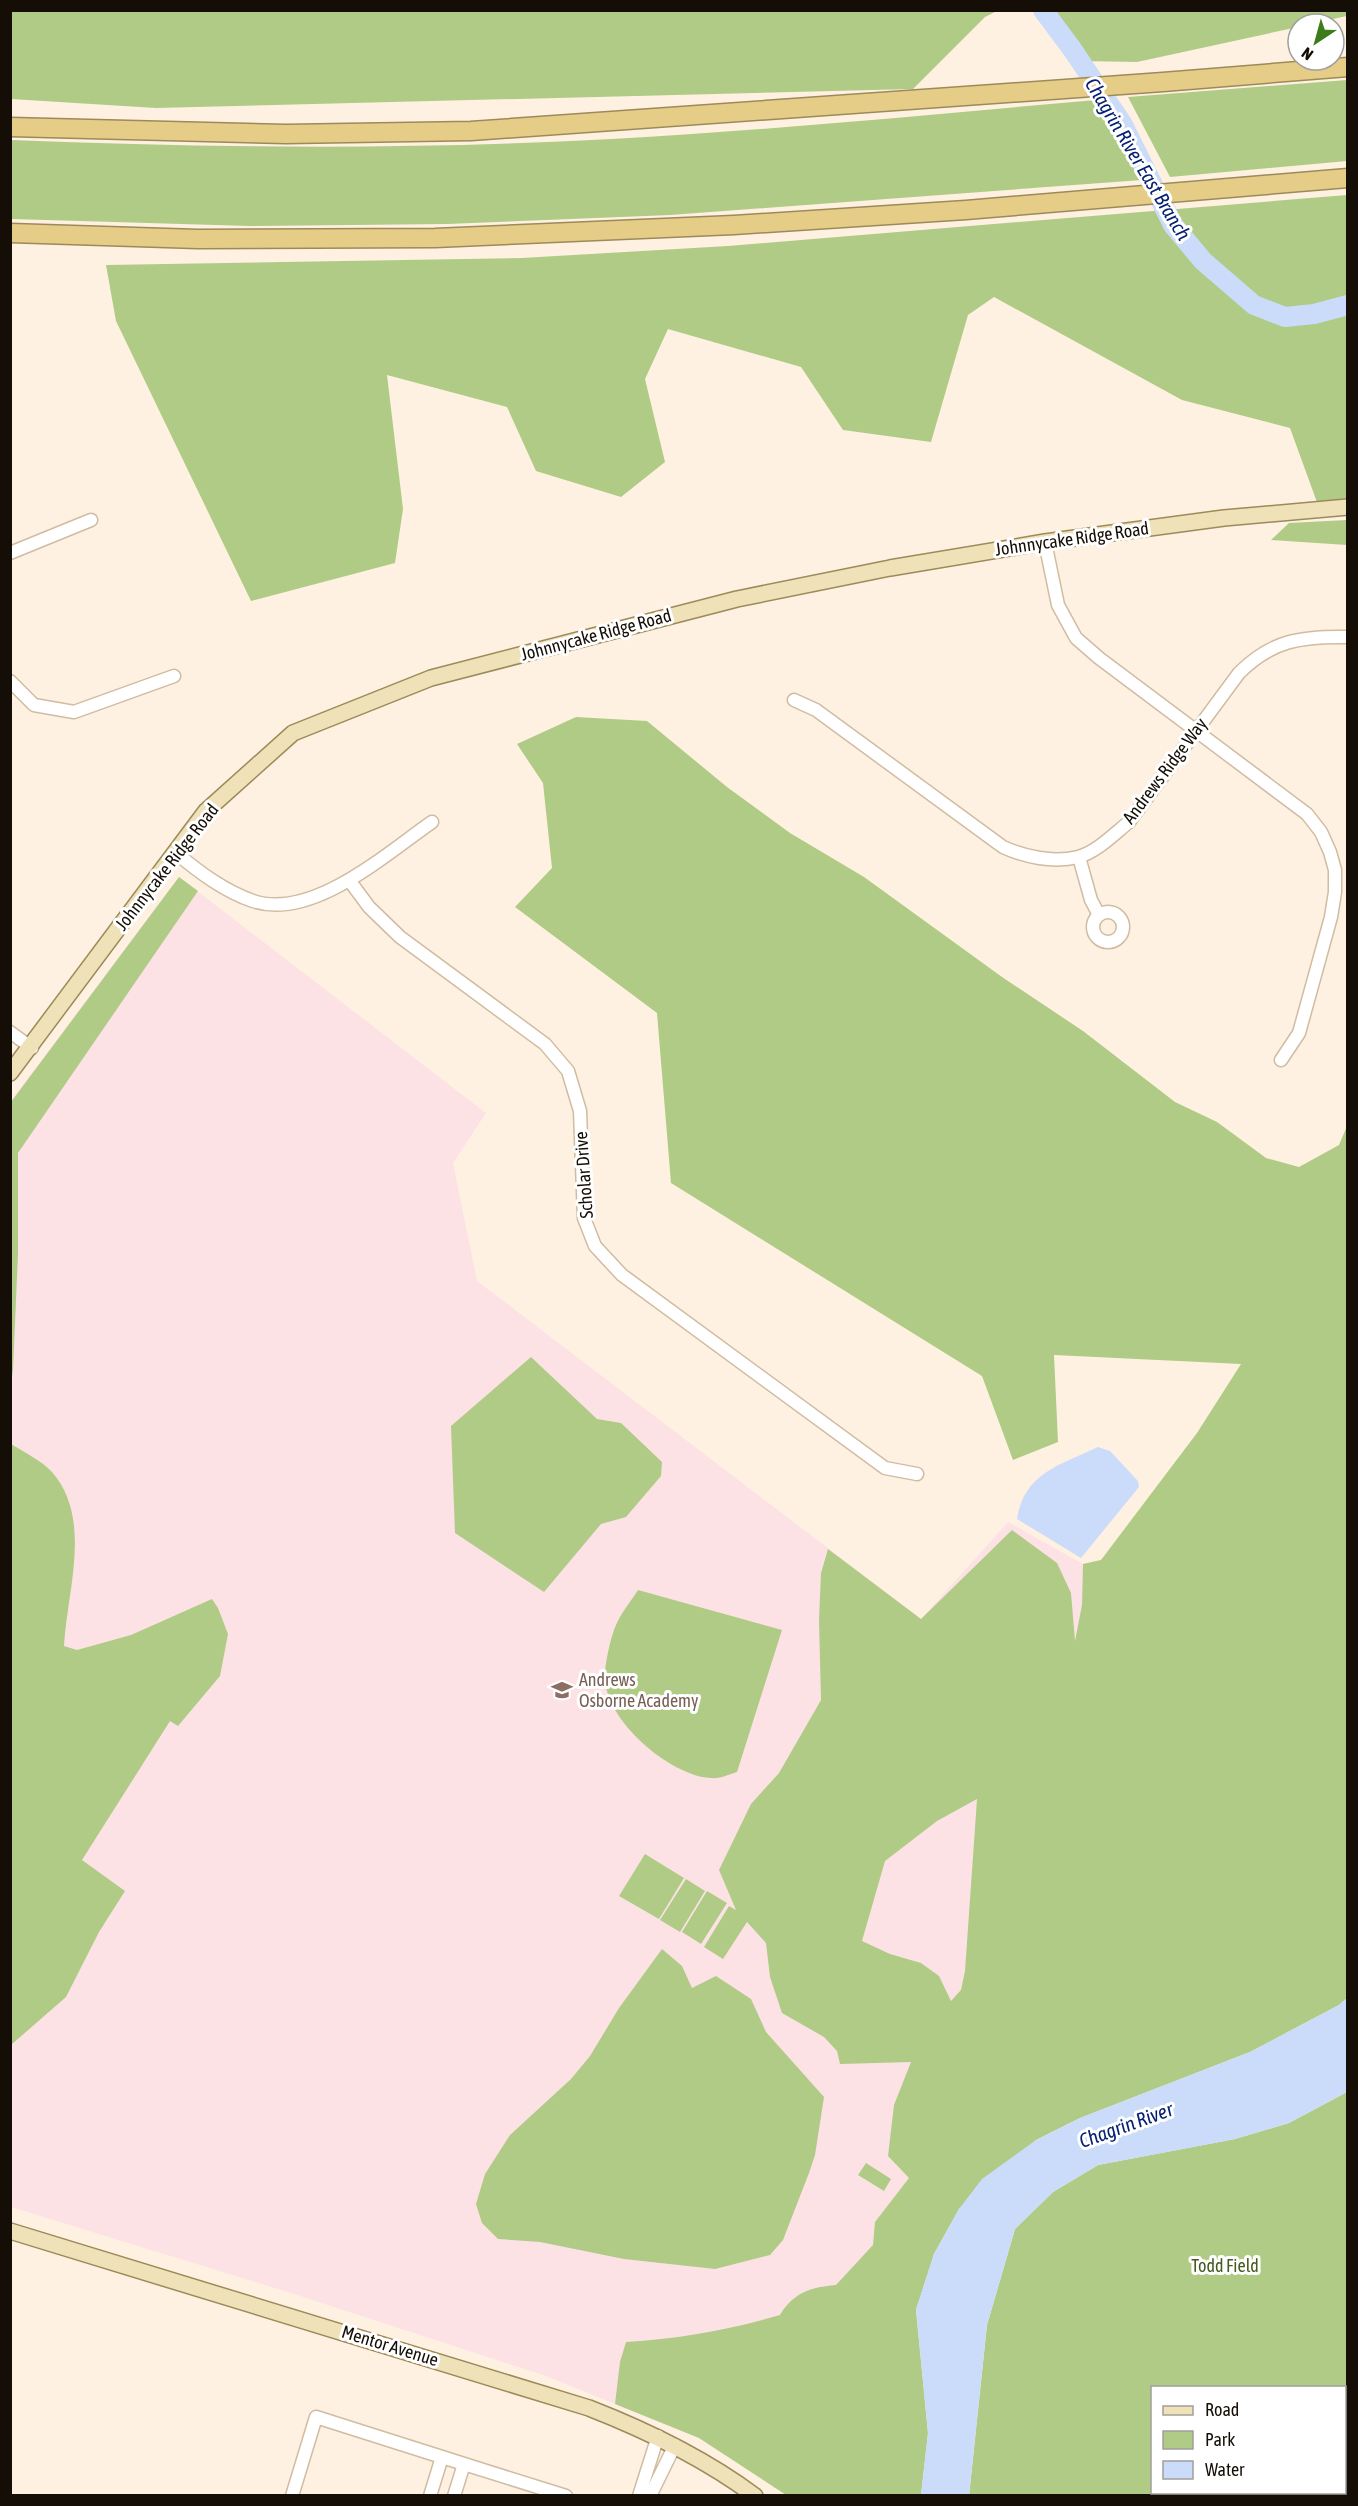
<svg xmlns="http://www.w3.org/2000/svg" width="1358" height="2506" font-family="'Asap Condensed',sans-serif">
<style>
.education{fill:#fde2e5}
.green{fill:#b0cb85;fill-rule:evenodd}
.water{fill:#cbdbfa}
.lines{fill:none;stroke-linecap:round;stroke-linejoin:round}
.river{stroke:#cbdbfa;stroke-width:20}
.minor-casing{stroke:#d0bca2;stroke-width:15}
.major-casing{stroke:#9c8a5a;stroke-width:18}
.highway-casing{stroke:#9c8a5a;stroke-width:21}
.minor{stroke:#fff;stroke-width:12}
.major{stroke:#efe1b8;stroke-width:15}
.highway{stroke:#e5cd88;stroke-width:18}
.labels{text-anchor:middle;stroke-width:6;stroke-linejoin:round;paint-order:stroke}
.street-label{font-size:18px;fill:#150e06;stroke:#fff}
.education-label{font-size:18px;fill:#785e54;stroke:#fff;text-anchor:start}
.park-label{font-size:18px;fill:#465a20;stroke:#fff}
.water-label{font-size:20px;font-style:italic;fill:#062073;stroke:#fff}
</style>
<rect width="100%" height="100%" fill="#fef1e1"/>
<!-- education -->
<path class="education" d="M179,877L486,1113L453,1163L477,1281L921,1619L1008,1522L1083,1564L1123,1555L1098,1760L775,2487L699,2438L546,2376L294,2294L11,2207L10,1102Z"/>
<!-- green -->
<path class="green" d="M1347,10V16L1309,24H1298V27L1137,62L1080,61L1043,11Z
M10,11L11,10L997,11L985,17L913,89L156,108L11,99Z
M1347,80V161L1170,177L1128,97Z
M1096,100L1142,180L670,215L447,224L250,226L11,219V140C211,148 411,150 612,139C774,130 935,114 1096,100Z
M1347,195V500L1318,505L1290,428L1182,400L994,297L968,315L931,442L843,430L801,367L668,329L645,379L665,462L621,497L536,471L507,407L387,375L403,509L395,563L251,601L116,321L106,265L522,258L728,246Z
M1347,520V545L1271,540L1289,523Z
M576,717L647,721L727,787L790,833L864,877L1002,977L1083,1031L1175,1102L1217,1122L1266,1158L1299,1167L1339,1145L1347,1126V1998L1339,2005L1250,2052L1080,2118L1036,2140L959,2209L934,2254L916,2310L928,2433L921,2495H786L699,2438L615,2404L620,2362L626,2342C679,2339 729,2330 780,2315C793,2293 811,2287 836,2285L873,2245L875,2222L909,2178L888,2156L894,2105L911,2062L840,2064L837,2051L824,2037L782,2013L770,1977L766,1943L747,1922L723,1959L704,1947L729,1906L736,1910L719,1870L751,1804L779,1773L821,1700L819,1620L821,1573L828,1549L921,1619L1012,1530L1057,1563L1071,1593L1075,1641L1082,1605L1083,1564L1101,1560L1197,1433L1241,1364L1054,1355L1058,1442L1013,1460L982,1376L671,1183L657,1013L515,907L552,868L543,783L517,744ZM977,1799L965,1971L961,1990L951,2001L939,1976L921,1963L890,1954L862,1941L885,1861L937,1821Z
M179,877L198,891L18,1153V1253L13,1370L11,1383V1102Z
M531,1357L597,1419L621,1423L662,1462L661,1476L626,1517L601,1524L544,1592L455,1533L451,1426Z
M11,1444C24,1452 42,1461 52,1472C93,1519 67,1591 64,1646L77,1650L131,1635L212,1599L218,1608L228,1634L220,1676L178,1726L170,1721L82,1860L125,1891L99,1932L66,1997L11,2045Z
M638,1590L782,1630L737,1772C728,1775 720,1779 710,1778C669,1775 603,1719 605,1675C605,1663 611,1636 616,1625C621,1613 631,1601 638,1590Z
M645,1854L684,1878L659,1919L619,1896Z
M686,1879L705,1891L680,1932L660,1920Z
M707,1891L727,1903L701,1944L682,1932Z
M662,1949L682,1966L692,1988L716,1976L751,1999L766,2032L824,2097L815,2155L809,2173L783,2240L770,2255L715,2269L624,2259L540,2242L498,2239L482,2223L476,2204L485,2174L510,2135L571,2079L590,2056L619,2008Z
M1347,2092V2495L969,2496L987,2325L1015,2229L1053,2192L1098,2165L1235,2139L1289,2123ZM1152,2388H1344V2492H1152Z
M866,2163L891,2179L884,2191L858,2175Z"/>
<!-- water -->
<path class="water" d="M1098,1447L1110,1451L1138,1481L1139,1487L1081,1558L1017,1519C1024,1473 1060,1465 1098,1447Z
M1347,1998V2092L1289,2123L1235,2139L1098,2165L1053,2192L1015,2229L987,2325L969,2495H921L928,2433L916,2310L934,2254L959,2209L982,2179L1036,2140L1080,2118L1250,2052L1339,2005Z"/>
<g class="lines">
<!-- river -->
<path class="river" d="M1043,10L1072,49L1122,123L1173,225L1203,261L1254,305L1285,317L1314,314L1348,305"/>
<defs>
<path id="minor" d="M1045,542L1058,605L1076,638L1099,658L1307,814L1321,832L1330,852L1335,870V892L1331,917L1299,1033L1281,1060
M10,553L91,520
M10,681L34,705L74,712L174,676
M794,700L816,710L1003,847C1025,857 1053,863 1078,857C1097,852 1114,834 1129,822L1239,673C1272,640 1302,636 1348,637
M176,853C199,872 224,891 253,901C312,921 387,853 432,822
M1079,857L1091,900L1099,915
M349,880L369,907L400,937L545,1044L568,1071L580,1111L584,1218L595,1246L622,1275L885,1468L917,1474
M1093 927a15 15 0 1 1 30 0a15 15 0 1 1-30 0Z
M10,1032L32,1048
M292,2496L316,2417L442,2457
M430,2496L442,2457L464,2464
M454,2496L464,2464L566,2496
M639,2496L658,2436
M650,2496L675,2445"/>
<path id="major" d="M10,1073L206,811L293,733L431,678L737,599L890,568L1045,542L1224,518L1348,507
M10,2231L589,2408C648,2431 704,2458 755,2496"/>
<path id="highway" d="M10,127L286,134L471,131L1163,82L1348,67
M10,233L198,239L435,238L734,225L966,210L1348,178"/>
</defs>
<!-- minor casing -->
<use href="#minor" class="minor-casing"/>
<!-- major casing -->
<use href="#major" class="major-casing"/>
<!-- highway casing -->
<use href="#highway" class="highway-casing"/>
<!-- minor -->
<use href="#minor" class="minor"/>
<!-- major -->
<use href="#major" class="major"/>
<!-- highway -->
<use href="#highway" class="highway"/>
</g>
<!-- icons -->
<defs>
<symbol id="school-bare" viewBox="-9 -9 18 18"><path d="M0-5L7-2L0 1L-7-2ZM-4 1L0 2.5L4 1V4Q0 6-4 4Z" fill="#8d6e63" stroke="#fff" stroke-width="2.5" paint-order="stroke"/></symbol>
</defs>
<g fill-rule="evenodd">
<use href="#school-bare" x="547" y="1675" width="30" height="30"/>
</g>
<g class="labels">
<!-- street labels -->
<g class="street-label">
<text transform="translate(1072 539) rotate(-8)" y="6">Johnnycake Ridge Road</text>
<text transform="translate(596 635) rotate(-15)" y="6">Johnnycake Ridge Road</text>
<text transform="translate(1165 771) rotate(-53)" y="6">Andrews Ridge Way</text>
<text transform="translate(167 867) rotate(-52)" y="6">Johnnycake Ridge Road</text>
<text transform="translate(584 1175) rotate(-94)" y="6">Scholar Drive</text>
<text transform="translate(390 2346) rotate(17)" y="6">Mentor Avenue</text>
</g>
<!-- education labels -->
<g class="education-label">
<text x="579" y="1686">Andrews<tspan x="579" dy="21">Osborne Academy</tspan></text>
</g>
<!-- park labels -->
<g class="park-label">
<text x="1225" y="2272">Todd Field</text>
</g>
<!-- water labels -->
<g class="water-label">
<text transform="translate(1138 159) rotate(59)" y="7">Chagrin River East Branch</text>
<text transform="translate(1126 2125) rotate(-20)" y="7">Chagrin River</text>
</g>
</g>
<!-- border -->
<rect width="1358" height="2506" fill="none" stroke="#150e06" stroke-width="24"/>
<!-- legend -->
<rect x="1151" y="2386" width="195" height="108" fill="#ffffff" stroke="#a19f9b" stroke-width="1.5"/>
<rect x="1163" y="2406" width="30" height="9" fill="#efe1b8" stroke="#a19f9b" stroke-width="1.5"/>
<text x="1205" y="2416" font-size="18" fill="#150e06">Road</text>
<rect x="1163" y="2431" width="30" height="18" fill="#b0cb85" stroke="#a19f9b" stroke-width="1.5"/>
<text x="1205" y="2446" font-size="18" fill="#150e06">Park</text>
<rect x="1163" y="2461" width="30" height="18" fill="#cbdbfa" stroke="#a19f9b" stroke-width="1.5"/>
<text x="1205" y="2476" font-size="18" fill="#150e06">Water</text>
<!-- north arrow -->
<g transform="translate(1316 42) rotate(216)"><circle r="28" fill="#ffffff" stroke="#a19f9b" stroke-width="1.5"/>
<path d="M0-4.5L10 22L0 15L-10 22Z" fill="#3c7c1b"/>
<text y="-9" font-size="16" font-weight="bold" text-anchor="middle" fill="#150e06">N</text>
</g>
</svg>
